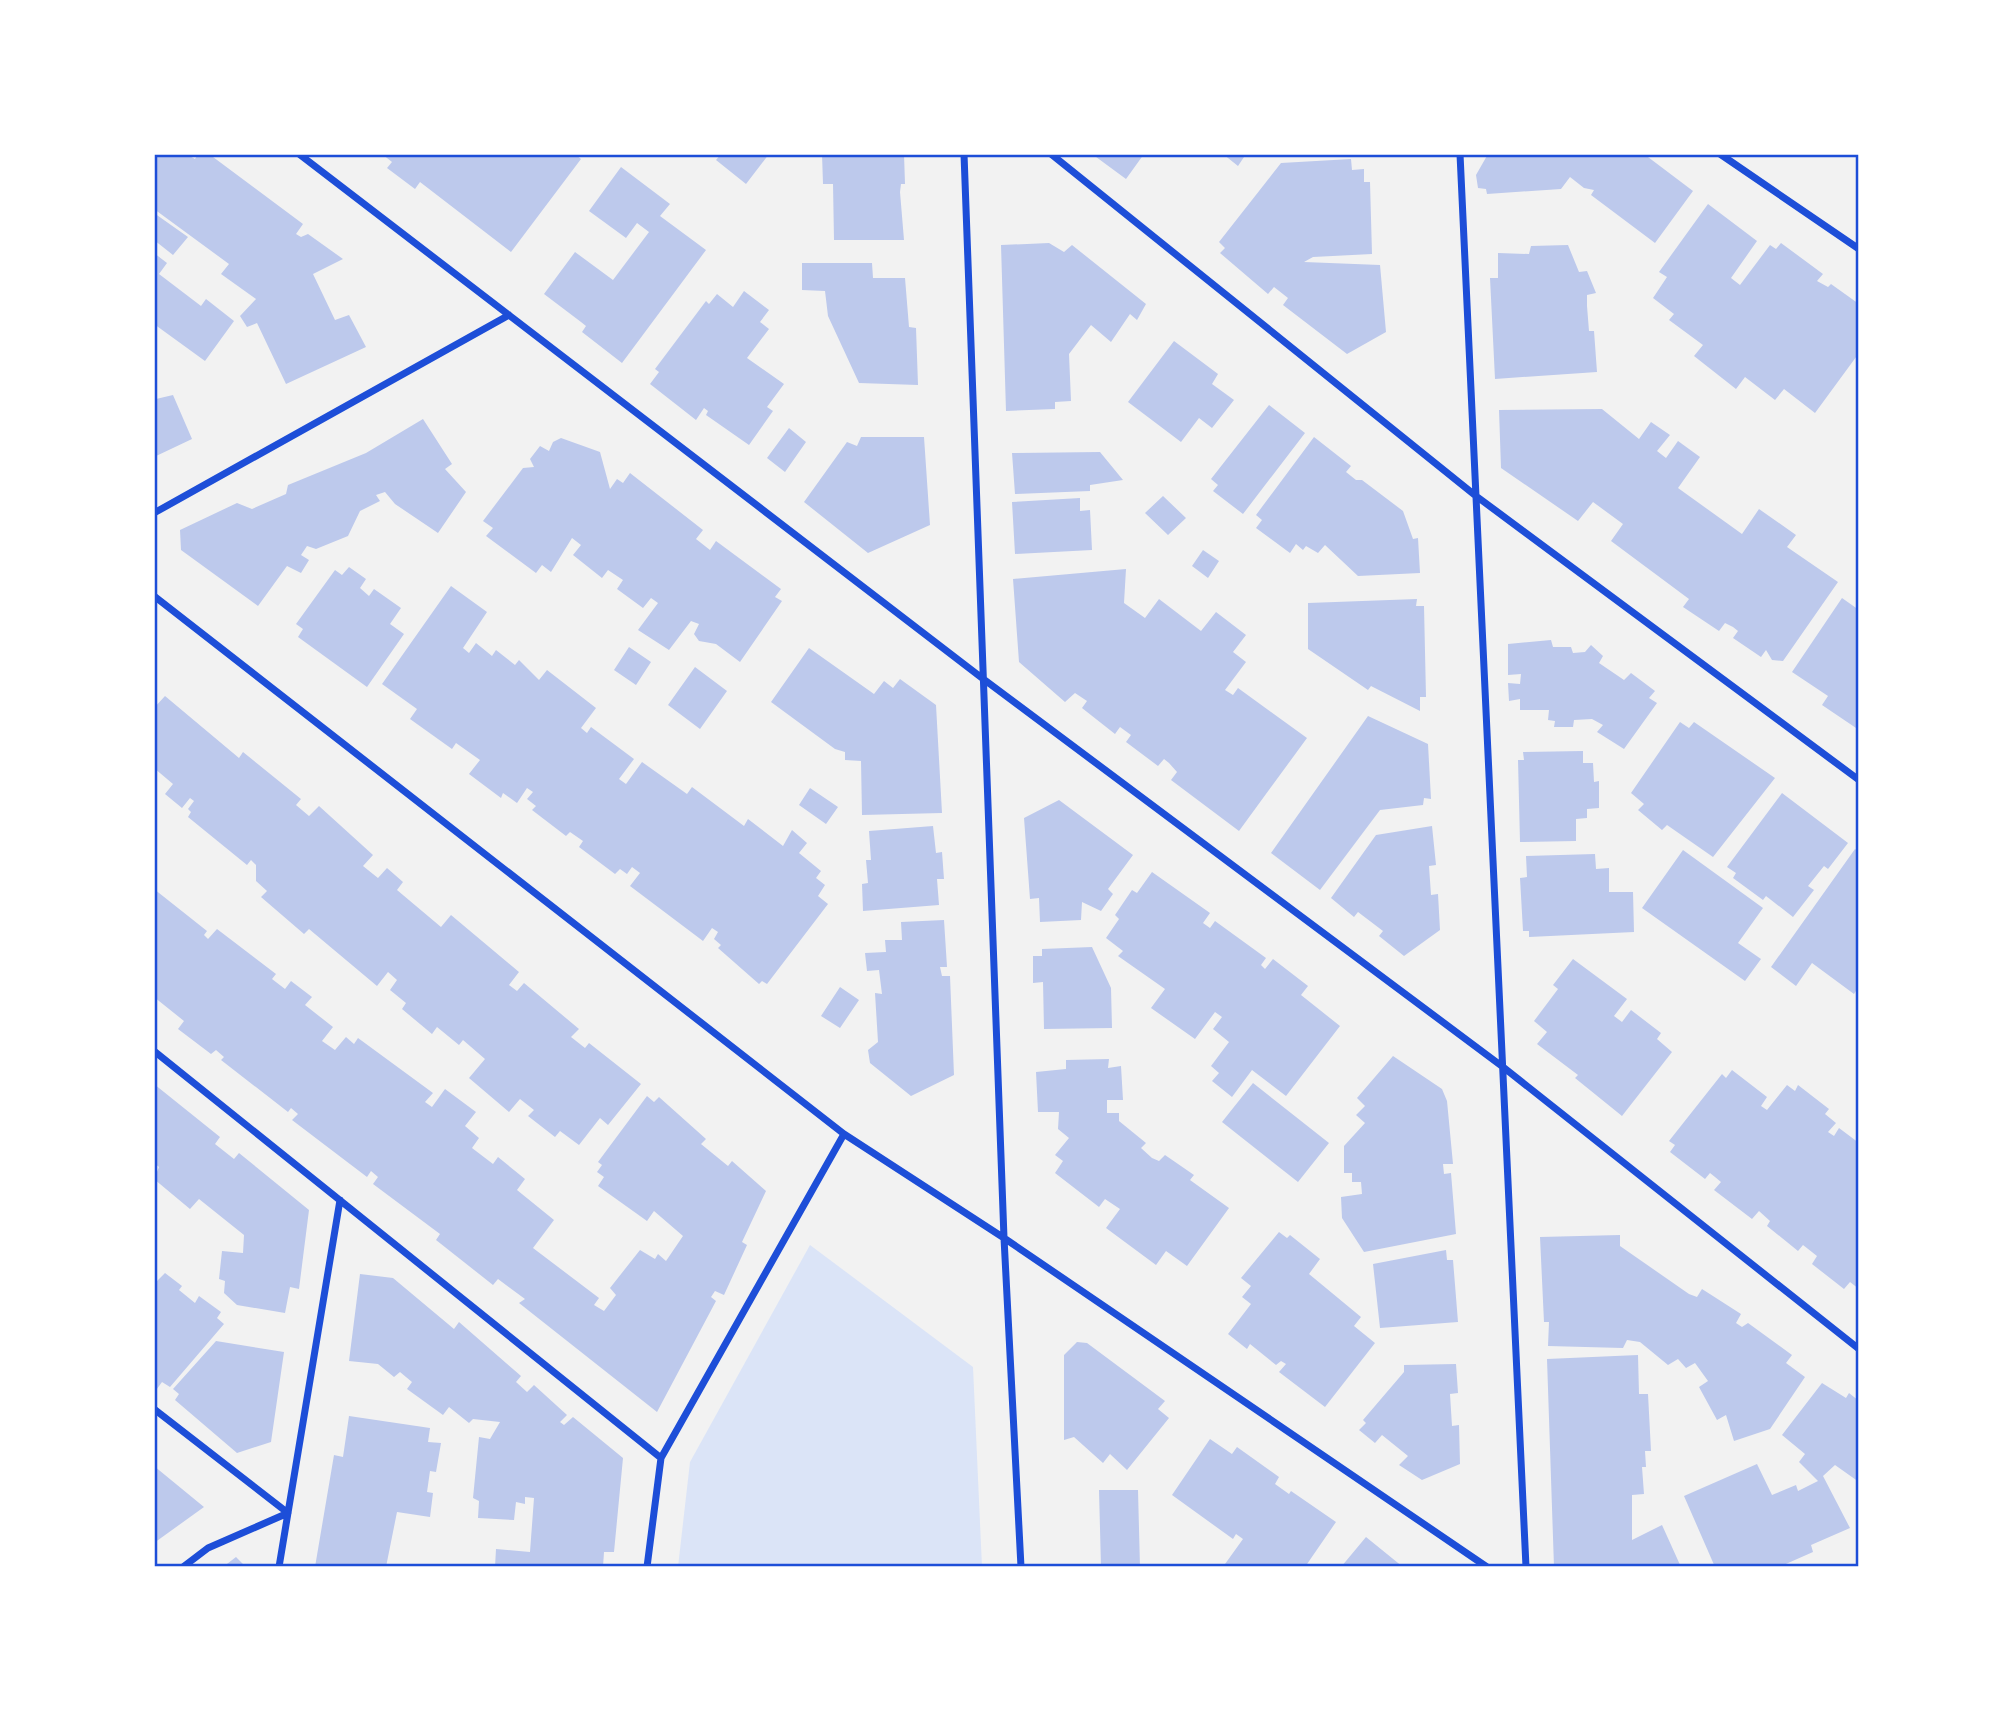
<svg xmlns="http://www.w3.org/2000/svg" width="2013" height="1721" font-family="'Nunito Sans',sans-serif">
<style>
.green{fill:#dbe4f7}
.building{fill:#bdc9ec}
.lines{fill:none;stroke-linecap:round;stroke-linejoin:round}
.minor{stroke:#1d4ed8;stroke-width:7}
.neatline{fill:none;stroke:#1d4ed8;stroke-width:2.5}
</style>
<rect width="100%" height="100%" fill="#f2f2f2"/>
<!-- green -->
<path class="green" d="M810,1245L973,1367L982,1567H678L690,1462Z"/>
<!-- building -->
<path class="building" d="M154,154H186L195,159L198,154H209L303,224L296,234L301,237L308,234L343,259L313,274L335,320L349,315L366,347L286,384L257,323L247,327L240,316L256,299L221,274L229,264L154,209Z
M382,154H575L581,159L511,252L420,182L415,189L387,168L392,162Z
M721,154H769L746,184L716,160Z
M822,154H904L905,184H901L900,192L904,240H834L833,184H823Z
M1092,154H1144L1126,179Z
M1223,154H1246L1238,166Z
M1488,154H1644L1693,191L1655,243L1591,195L1594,190L1584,188L1570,177L1561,189L1487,194L1486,189L1478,188L1476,175Z
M1351,159L1352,170L1364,169V182H1370L1372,254L1313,257L1304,262L1380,265L1386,332L1347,354L1283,305L1288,298L1274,287L1268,294L1220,253L1225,248L1219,242L1281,163Z
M621,167L670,204L660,216L706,250L622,363L582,332L586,326L581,322L544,294L575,252L613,280L649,232L637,223L626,238L589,211Z
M1708,204L1757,241L1731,278L1740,285L1770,245L1776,249L1781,243L1823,274L1817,281L1828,287L1831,284L1859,304V353L1815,413L1784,389L1775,400L1745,377L1736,389L1694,356L1703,345L1669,320L1674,314L1653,298L1667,277L1659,272Z
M154,213L188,237L173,255L154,240Z
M1049,243L1064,252L1072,245L1146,304L1137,320L1130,314L1111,342L1091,325L1069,354L1071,401L1055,402V409L1006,411L1001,245Z
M1568,245L1579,272L1587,271L1596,293L1587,295V306L1589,331H1594L1597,372L1495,379L1490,278H1498V253L1529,254L1531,246Z
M154,253L167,263L159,274L201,306L206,299L234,321L205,361L154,324Z
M802,263H872L873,278H905L909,327L916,328L918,385L859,383L828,316L825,291L802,290Z
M744,291L769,310L760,322L769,329L747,358L784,384L767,407L773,411L749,445L706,415L708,411L704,408L696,420L650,384L659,372L655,369L706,301L709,304L717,294L733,307Z
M1174,341L1218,374L1212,384L1234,400L1212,428L1199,418L1181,442L1128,402Z
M154,395L156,399L173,395L192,439L154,457Z
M1269,405L1305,433L1243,514L1213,491L1218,485L1211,479Z
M1602,409L1639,439L1651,422L1670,435L1657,451L1666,458L1678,441L1700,457L1678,488L1742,534L1759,509L1796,535L1787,547L1838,582L1783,661L1772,660L1766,650L1761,657L1733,638L1738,631L1733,627L1725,623L1719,631L1683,607L1689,599L1611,541L1623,524L1593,502L1578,521L1501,468L1499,410Z
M423,419L452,464L445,469L466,492L438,533L395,504L385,492L376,495L380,501L360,511L348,536L316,549L307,546L301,555L309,560L301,573L287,566L258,606L181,550L180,530L237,503L252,509L286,494L288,485L366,453Z
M789,428L806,442L785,472L767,458Z
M861,437H924L930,525L868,553L804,502L847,442L857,446Z
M1314,437L1351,466L1346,472L1356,480H1362L1403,511L1413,539L1418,538L1420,573L1358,576L1325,545L1318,553L1306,546L1303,550L1296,544L1290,553L1256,528L1262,520L1256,515Z
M561,438L600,452L610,489L617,479L623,483L630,473L703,530L696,539L710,550L716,541L781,589L775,597L782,601L740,662L716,644L699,641L694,634L699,624L691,621L669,650L638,630L658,603L651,598L643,608L617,589L623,580L608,570L602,578L573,555L581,545L572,538L551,572L542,565L536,573L486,536L493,528L483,521L523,468L534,467L530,459L540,446L549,451L553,442Z
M1100,452L1123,480L1090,485V491L1015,494L1012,453Z
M1163,496L1186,518L1168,535L1145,513Z
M1080,498V511L1090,510L1092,550L1015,554L1012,502Z
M1203,550L1219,561L1208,578L1192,566Z
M349,567L366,579L360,588L369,596L374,589L401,608L390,624L404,634L367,687L298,637L303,629L296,624L335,570L342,575Z
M1126,569L1124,603L1145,618L1159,599L1201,631L1216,612L1246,635L1233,652L1246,662L1225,690L1233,695L1238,688L1307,738L1239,831L1171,780L1177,772L1169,763L1164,759L1158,766L1126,742L1131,735L1120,727L1115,734L1082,708L1087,701L1075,693L1065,702L1019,662L1013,579Z
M451,586L487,612L463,648L469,653L476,643L492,656L496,650L515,665L519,660L539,680L547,670L596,708L581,728L587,733L591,727L634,759L619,779L626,784L642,762L687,794L692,787L744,826L748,819L783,846L792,830L807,843L799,853L821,871L816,878L825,885L818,896L828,904L767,984L762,981L759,984L718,948L721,945L714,939L718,932L712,928L703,941L630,886L640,873L632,867L627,874L620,869L615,874L579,847L583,841L570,832L566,836L532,810L536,806L527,799L533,792L527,788L517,803L503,793L501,798L469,774L480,760L456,743L452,749L410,719L417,709L382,684Z
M1842,598L1859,610V730L1822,705L1828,696L1792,672Z
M1417,599L1416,606H1424L1426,697H1420V711L1371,686L1368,690L1308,649V603Z
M1551,640L1553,647H1571L1573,653L1585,652L1591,645L1603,656L1599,663L1624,680L1631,673L1655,691L1649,698L1657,703L1624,749L1597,732L1603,725L1592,719L1574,720L1573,727H1554L1555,721L1548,720L1549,710H1520V699L1509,701L1508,683L1520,684L1521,674L1508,675V644Z
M629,647L651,662L636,685L614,670Z
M809,648L874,694L884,681L893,688L900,679L936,705L942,813L862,815L861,761L845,760V752L835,749L771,702Z
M695,667L727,691L700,729L668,705Z
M165,696L239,758L243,752L301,799L296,805L309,816L319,806L373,855L363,866L378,878L387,868L403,882L397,890L441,927L451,915L519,972L509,985L517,991L524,983L579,1029L571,1037L585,1048L589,1043L641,1084L608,1125L600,1118L579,1145L560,1131L555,1137L528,1116L534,1110L520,1099L509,1112L469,1078L485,1059L463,1040L459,1045L437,1027L432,1034L402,1009L406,1003L390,990L397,980L388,972L377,986L309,929L304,934L261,897L267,891L256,881V865L251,860L247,865L188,817L191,812L188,809L194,801L190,798L182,808L165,794L173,784L154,768V708Z
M1368,716L1428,744L1431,799L1424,798L1423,805L1380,810L1320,890L1271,853Z
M1680,722L1689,728L1694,722L1775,778L1713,857L1667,825L1662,830L1638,810L1644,804L1631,793Z
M1583,751V763H1593L1594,782L1599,781V808L1587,809V818L1576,819V841L1520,842L1518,760H1524L1523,752Z
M810,788L838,807L826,824L799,805Z
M1782,793L1848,843L1828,869L1824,866L1808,886L1814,890L1793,917L1766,896L1763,900L1733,878L1736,873L1727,867Z
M1059,800L1133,855L1108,889L1113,894L1101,911L1082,902L1081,920L1040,922L1039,898L1030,899L1024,818Z
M933,826L936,853L942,852L944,879H937L939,905L863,911L862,884L868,883L866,860H871L869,831Z
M1432,826L1436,865L1429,866L1431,895L1438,894L1440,930L1404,956L1379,936L1383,931L1358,912L1354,917L1331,898L1376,835Z
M1855,849L1859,852V986L1854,994L1812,963L1796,986L1771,967Z
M1683,850L1763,908L1738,943L1761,959L1745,981L1642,908Z
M1595,854L1596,869L1609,868V892H1633L1634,932L1529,937V931H1523L1520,878L1527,877L1526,856Z
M1152,872L1210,913L1203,923L1210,928L1215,921L1266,958L1261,965L1265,969L1273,959L1308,986L1301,995L1340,1026L1286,1096L1252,1070L1232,1097L1212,1081L1219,1073L1211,1066L1229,1042L1213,1029L1222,1017L1215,1012L1195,1039L1151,1008L1165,989L1118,956L1123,951L1106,938L1119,919L1115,915L1132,890L1137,893Z
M154,889L207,931L204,935L208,939L217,929L276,974L272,979L285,989L291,981L312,997L305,1005L333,1027L322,1041L335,1050L346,1037L354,1044L358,1038L433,1093L425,1102L432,1107L445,1089L476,1112L465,1126L479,1138L472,1148L493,1164L498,1157L525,1179L517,1190L554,1220L533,1248L599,1298L594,1305L604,1311L616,1295L610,1288L640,1250L655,1259L658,1254L666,1261L683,1236L654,1211L647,1221L598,1186L604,1177L597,1172L602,1165L598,1162L647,1096L654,1102L659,1097L706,1139L701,1144L728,1166L732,1161L766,1191L742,1242L747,1245L724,1295L715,1291L711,1297L716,1301L657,1412L519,1303L525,1299L498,1279L493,1285L436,1240L440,1234L373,1184L378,1177L371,1171L367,1177L292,1120L298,1114L291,1108L288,1112L221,1060L224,1057L216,1050L211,1054L178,1029L184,1021L154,997Z
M944,920L947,967H940L942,976H950L954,1075L911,1096L870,1063L868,1050L878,1042L875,993L882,994L879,970L867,971L865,953L886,952L885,940H902L901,922Z
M1092,947L1111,988L1112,1028L1044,1029L1043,982L1033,983V956H1042V949Z
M1573,959L1627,999L1614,1016L1622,1022L1631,1010L1661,1033L1657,1039L1672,1052L1622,1116L1575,1078L1578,1075L1537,1044L1547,1032L1534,1021L1558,989L1553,985Z
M840,987L859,1000L840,1028L821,1016Z
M1393,1056L1442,1089L1447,1101L1453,1164H1443L1444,1174L1451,1173L1456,1234L1364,1252L1342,1218L1341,1197L1362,1194L1361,1182H1352V1173H1344V1146L1365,1123L1356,1115L1365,1106L1357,1098Z
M1109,1059L1108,1068L1121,1066L1123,1100H1107V1113H1119V1121L1146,1143L1141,1148L1152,1158L1159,1161L1165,1155L1194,1175L1190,1180L1229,1208L1187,1266L1166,1251L1156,1265L1106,1228L1120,1209L1105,1199L1099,1207L1055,1173L1063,1161L1055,1155L1069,1138L1058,1129L1059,1112H1038L1036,1072L1066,1069V1060Z
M1732,1070L1767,1097L1761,1106L1767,1110L1787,1085L1795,1091L1798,1085L1829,1109L1825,1114L1836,1123L1828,1132L1834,1136L1839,1128L1859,1143V1289L1850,1282L1844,1289L1812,1264L1817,1256L1803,1245L1798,1251L1767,1226L1770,1221L1759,1211L1752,1219L1714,1190L1721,1182L1715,1177L1710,1173L1705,1179L1670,1152L1675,1145L1669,1141L1722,1074L1726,1078Z
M1253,1083L1329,1143L1298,1182L1222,1122Z
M154,1084L220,1137L215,1144L234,1159L239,1153L309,1210L299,1289L290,1287L285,1313L237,1305L224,1293L225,1281L219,1279L222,1251L243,1253L244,1235L199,1199L190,1209L154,1179L159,1167L154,1163Z
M1279,1232L1287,1238L1290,1235L1320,1259L1309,1274L1361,1317L1354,1326L1375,1343L1325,1407L1279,1372L1286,1364L1281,1361L1276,1365L1250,1344L1247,1349L1228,1334L1251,1304L1242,1297L1251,1286L1241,1278Z
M1620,1235V1246L1689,1294L1697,1297L1702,1289L1741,1314L1736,1323L1742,1327L1748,1323L1792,1355L1786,1363L1805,1377L1770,1429L1734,1441L1726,1415L1717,1420L1699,1387L1708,1381L1695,1363L1686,1368L1678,1359L1668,1365L1640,1342L1627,1340L1623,1348L1548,1346L1549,1322H1544L1540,1237Z
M1446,1250L1447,1260H1453L1458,1322L1380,1328L1373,1264Z
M165,1273L182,1286L179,1290L195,1303L199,1296L221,1312L217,1318L224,1324L170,1387L162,1382L154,1393V1284Z
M360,1274L393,1278L454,1329L459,1322L521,1376L516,1382L527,1392L534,1385L567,1415L560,1422L564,1425L573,1417L623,1458L614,1552H604L603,1567H495L496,1549L530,1552L534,1498L525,1497V1504L516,1502L514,1520L478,1518L479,1501L473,1498L479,1437L490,1439L500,1422L473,1419L469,1423L449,1407L443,1415L407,1389L412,1382L400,1372L394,1377L378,1364L349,1361Z
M216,1341L284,1352L271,1442L237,1453L175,1400L179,1394L173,1389Z
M1077,1342L1087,1343L1165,1401L1158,1409L1169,1418L1127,1470L1110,1454L1103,1463L1074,1437L1064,1440V1355Z
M1638,1355L1639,1394H1648L1651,1451H1645L1646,1467H1642L1644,1494L1632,1495V1540L1662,1525L1681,1567H1554L1547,1359Z
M1456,1364L1458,1393L1450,1394L1452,1426L1459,1425L1460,1464L1422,1480L1399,1465L1408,1456L1382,1435L1375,1443L1359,1430L1366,1423L1363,1420L1404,1372V1365Z
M1822,1383L1846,1398L1849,1393L1859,1401V1482L1835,1465L1823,1476L1850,1528L1811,1545L1813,1552L1779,1567H1715L1684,1496L1757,1464L1772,1495L1796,1485L1798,1491L1818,1481L1799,1462L1805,1454L1782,1435Z
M349,1416L430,1428L428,1442L441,1443L436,1472L430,1471L427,1492L433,1493L430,1517L397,1512L386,1567H315L334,1455L343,1457Z
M1210,1439L1232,1454L1237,1447L1279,1477L1275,1484L1289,1494L1291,1491L1336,1522L1305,1567H1229L1225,1564L1243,1539L1236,1534L1233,1539L1172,1495Z
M154,1466L204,1507L154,1543Z
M1099,1490H1138L1140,1567H1101Z
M1366,1537L1403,1567H1341Z
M236,1557L246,1567H223Z"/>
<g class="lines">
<!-- minor -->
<path class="minor" d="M299,154L982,678L1503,1067L1859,1349
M964,154L1004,1238L1021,1567
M1051,154L1476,496L1859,780
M1460,154L1526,1567
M1720,154L1859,249
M154,513L509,315
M154,596L844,1134L1004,1238L1487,1567
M154,1051L661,1458
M154,1409L288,1513L208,1548L183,1567
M279,1567L340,1200
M647,1567L661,1458L844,1134"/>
</g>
<!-- border -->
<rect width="2013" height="1721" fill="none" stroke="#ffffff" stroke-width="312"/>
<rect x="156" y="156" width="1701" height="1409" class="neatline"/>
</svg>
